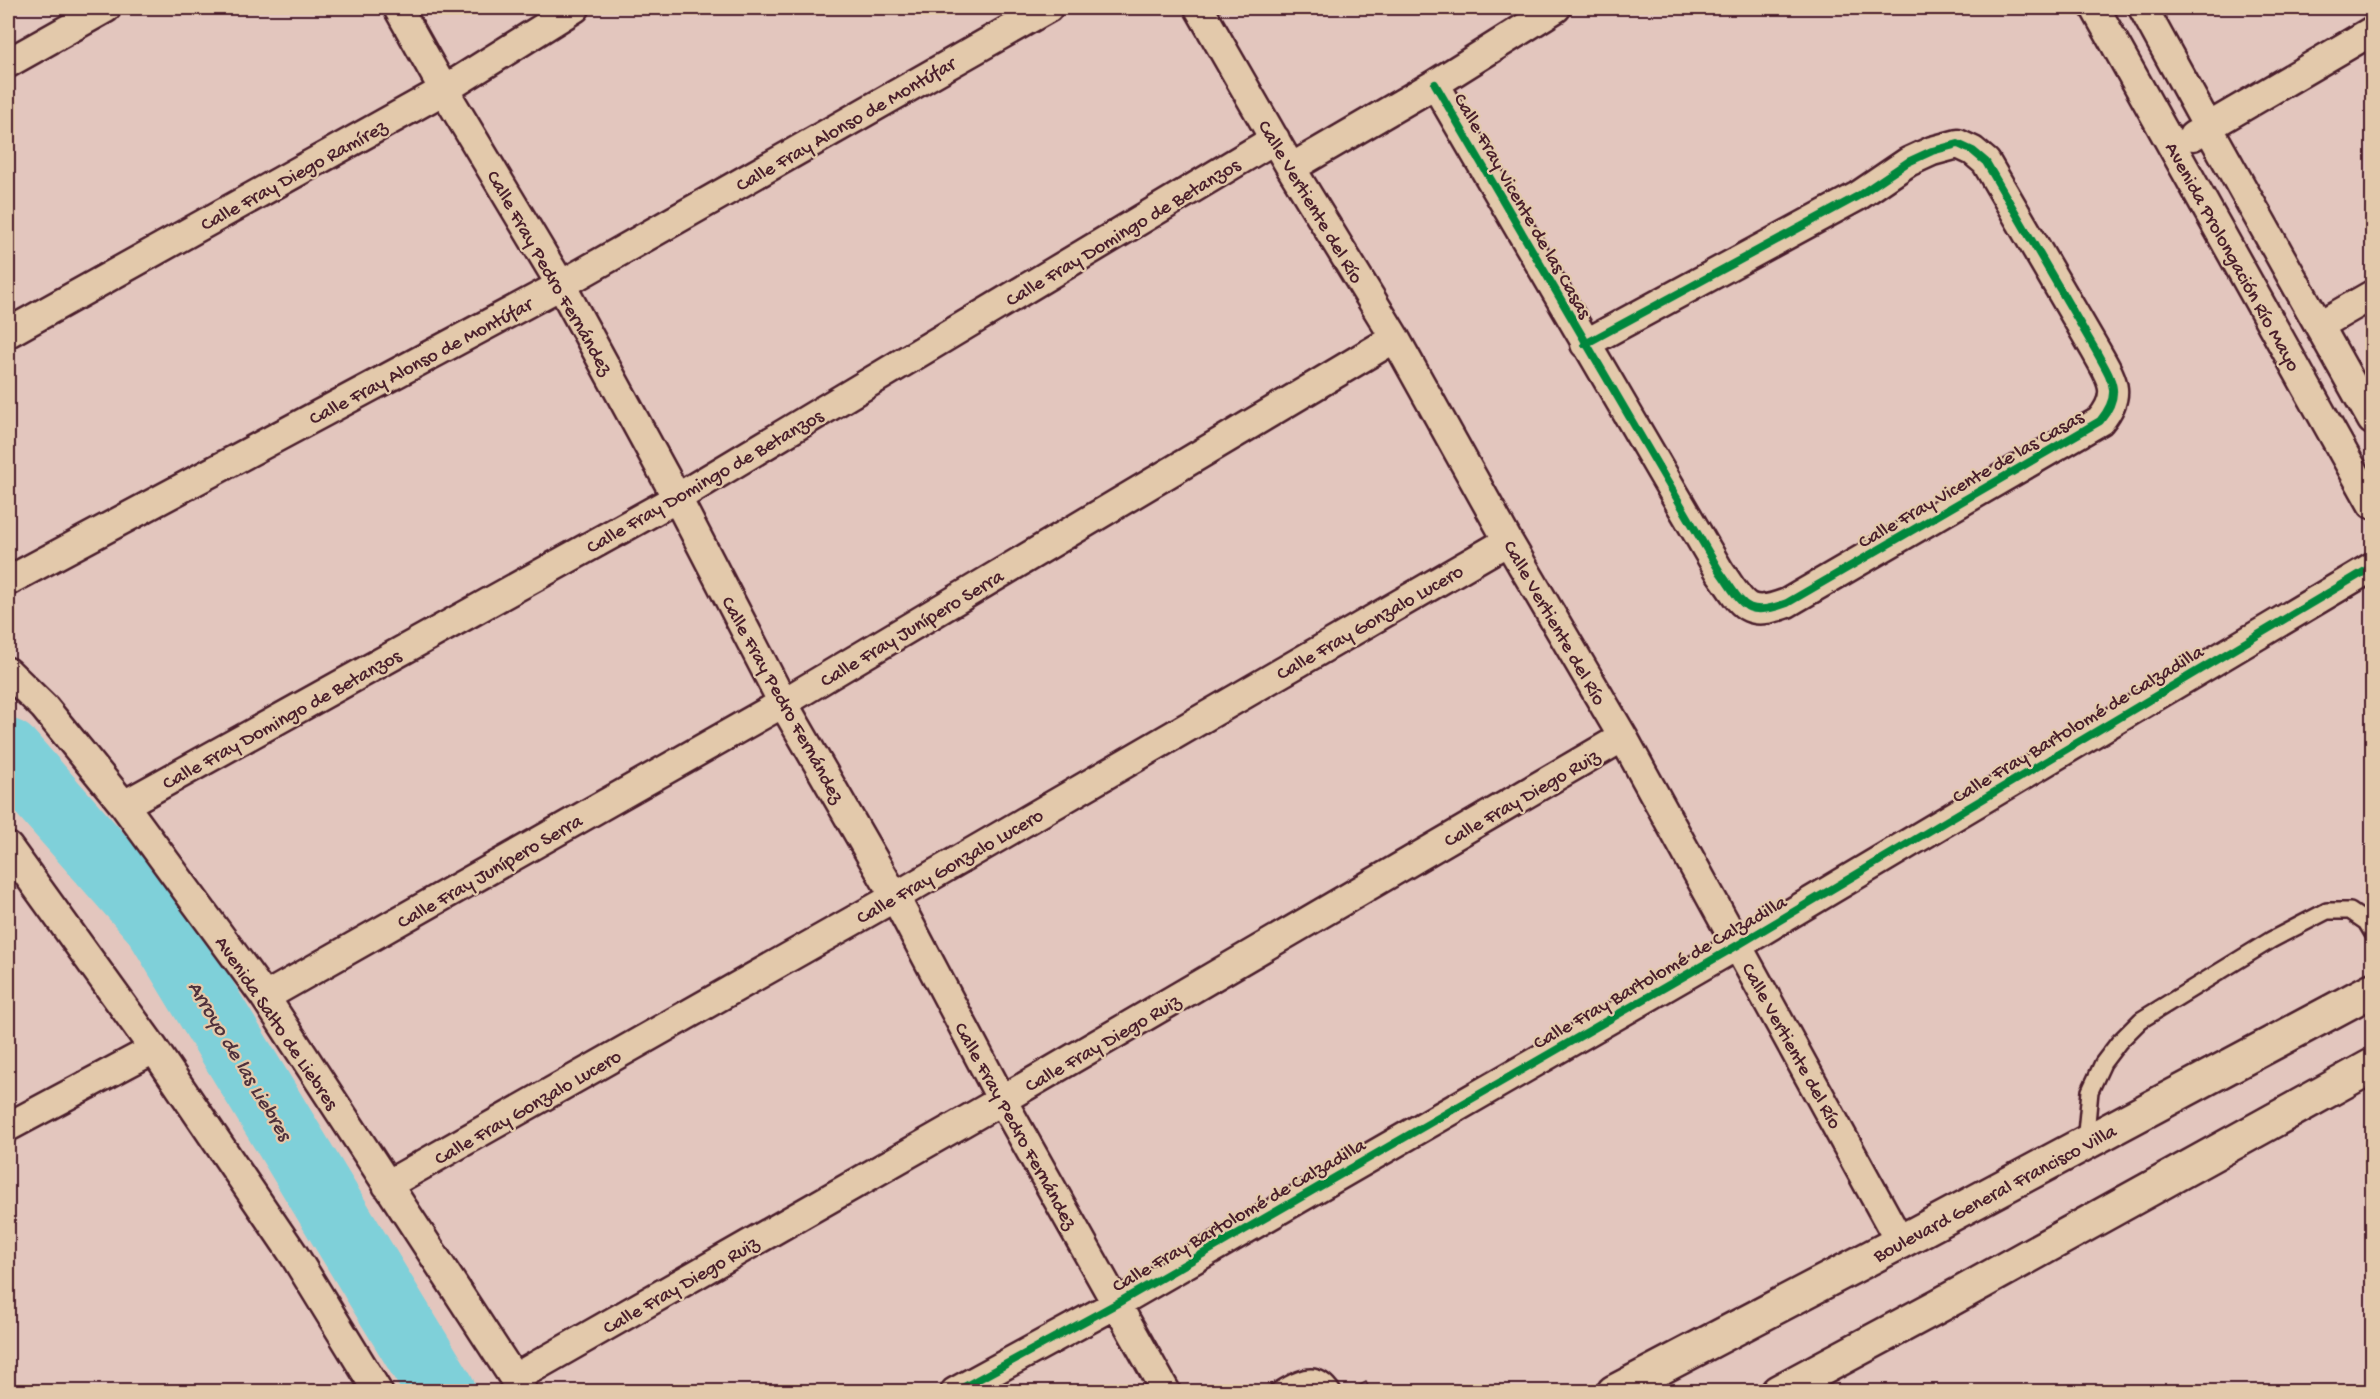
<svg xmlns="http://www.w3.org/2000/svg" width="2380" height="1399" font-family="'Gochi Hand',sans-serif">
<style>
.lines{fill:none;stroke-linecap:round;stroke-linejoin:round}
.river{stroke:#7fd0d9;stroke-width:68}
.building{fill:#e4c0eb;stroke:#4a1f2b;stroke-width:1.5}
.lane-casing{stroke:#4a1f2b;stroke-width:20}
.street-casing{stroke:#4a1f2b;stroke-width:33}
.secondary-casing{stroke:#4a1f2b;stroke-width:38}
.lane{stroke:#e3c9ab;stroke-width:15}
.street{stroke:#e3c9ab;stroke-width:28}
.secondary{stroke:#e3c9ab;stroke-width:33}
.cycleway-casing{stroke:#e3c9ab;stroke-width:11}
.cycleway{stroke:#00873e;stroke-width:8}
.labels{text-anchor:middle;stroke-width:4.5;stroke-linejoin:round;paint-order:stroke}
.street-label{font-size:20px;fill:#4a1f2b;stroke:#e3c9ab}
.water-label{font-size:21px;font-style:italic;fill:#4f313c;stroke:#e3c9ab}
</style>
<rect width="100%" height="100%" fill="#e3c6be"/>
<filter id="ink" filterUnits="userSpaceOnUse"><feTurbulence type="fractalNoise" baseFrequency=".0167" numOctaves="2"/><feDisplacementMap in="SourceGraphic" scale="12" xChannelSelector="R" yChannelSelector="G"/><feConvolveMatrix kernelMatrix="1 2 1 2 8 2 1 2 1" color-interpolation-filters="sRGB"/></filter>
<g filter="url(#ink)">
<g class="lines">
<!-- river -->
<path class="river" d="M8,753L157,922L442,1392"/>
</g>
<!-- building -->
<path class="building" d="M1366,1382L1371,1392H1347Z"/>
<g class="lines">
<defs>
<path id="lane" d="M2085,1143L2090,1091L2103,1063L2119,1042L2141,1020L2271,940L2327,911H2350L2366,922L2372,932
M1276,1392C1298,1379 1316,1366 1333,1392"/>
<path id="street" d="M398,8L444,90L561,285L677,498L783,703L895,897L1002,1100L1166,1392
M1199,8L1291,168L1395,338L1508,541L1623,737L1900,1242
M2095,8L2372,504
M2143,8L2208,127L2372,420
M8,63L106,8
M1435,84L1720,572C1743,604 1745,619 1787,603L2100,421C2123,393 2112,380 2096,351L1986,162L1973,151L1958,144L1932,151L1908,162L1858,196L1585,344
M2193,136L2372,31
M1291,168L1435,84L1556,8
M2320,325L2372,295
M8,333L444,90L575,8
M8,581L561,285L1048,8
M8,672L44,707L124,805L265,997L523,1392
M124,805L677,498L1275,139
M8,847L154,1049L294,1255L378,1392
M265,997L783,703L1395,338
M8,1127L154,1049
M387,1185L895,897L1508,541
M515,1378L1002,1100L1623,737
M955,1392L1116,1304L1738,945L2372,567"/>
<path id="secondary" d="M1614,1392L1900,1242L2372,990
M1778,1392L1942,1304L2372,1066"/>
</defs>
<!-- lane casing -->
<use href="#lane" class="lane-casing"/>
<!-- street casing -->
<use href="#street" class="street-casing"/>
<!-- secondary casing -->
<use href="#secondary" class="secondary-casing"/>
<!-- lane -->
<use href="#lane" class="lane"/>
<!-- street -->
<use href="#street" class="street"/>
<!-- secondary -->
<use href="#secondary" class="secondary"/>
<defs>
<path id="cycleway" d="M1435,84L1720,572C1743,604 1745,619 1787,603L2100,421C2123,393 2112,380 2096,351L1986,162L1973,151L1958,144L1932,151L1908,162L1858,196L1585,344
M955,1392L1116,1304L1738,945L2372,567"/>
</defs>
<!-- cycleway casing -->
<use href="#cycleway" class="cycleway-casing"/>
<!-- cycleway -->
<use href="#cycleway" class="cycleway"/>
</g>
</g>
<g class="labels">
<!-- street labels -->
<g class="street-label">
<text transform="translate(845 123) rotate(-30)" y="7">Calle Fray Alonso de Montúfar</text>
<text transform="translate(293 174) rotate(-29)" y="7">Calle Fray Diego Ramírez</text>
<text transform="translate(1312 201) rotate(59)" y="7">Calle Vertiente del Río</text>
<text transform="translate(1524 205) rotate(60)" y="7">Calle Fray Vicente de las Casas</text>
<text transform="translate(1122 231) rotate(-31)" y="7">Calle Fray Domingo de Betanzos</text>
<text transform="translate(2234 256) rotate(61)" y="7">Avenida Prolongación Río Mayo</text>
<text transform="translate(551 272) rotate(60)" y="7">Calle Fray Pedro Fernández</text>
<text transform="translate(420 360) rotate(-28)" y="7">Calle Fray Alonso de Montúfar</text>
<text transform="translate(1970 478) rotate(-30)" y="7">Calle Fray Vicente de las Casas</text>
<text transform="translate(704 480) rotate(-30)" y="7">Calle Fray Domingo de Betanzos</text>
<text transform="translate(1369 621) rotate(-30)" y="7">Calle Fray Gonzalo Lucero</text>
<text transform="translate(1556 622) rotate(60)" y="7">Calle Vertiente del Río</text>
<text transform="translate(911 627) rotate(-31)" y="7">Calle Fray Junípero Serra</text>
<text transform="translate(784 699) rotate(61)" y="7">Calle Fray Pedro Fernández</text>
<text transform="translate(281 718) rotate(-29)" y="7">Calle Fray Domingo de Betanzos</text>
<text transform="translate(2077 723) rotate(-31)" y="7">Calle Fray Bartolomé de Calzadilla</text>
<text transform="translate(1521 797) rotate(-30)" y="7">Calle Fray Diego Ruiz</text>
<text transform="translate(949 865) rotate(-30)" y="7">Calle Fray Gonzalo Lucero</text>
<text transform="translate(489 870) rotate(-30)" y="7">Calle Fray Junípero Serra</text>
<text transform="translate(1659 971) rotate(-30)" y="7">Calle Fray Bartolomé de Calzadilla</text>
<text transform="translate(278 1022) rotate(56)" y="7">Avenida Salto de Liebres</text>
<text transform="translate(1102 1042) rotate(-30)" y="7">Calle Fray Diego Ruiz</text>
<text transform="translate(1793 1045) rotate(61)" y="7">Calle Vertiente del Río</text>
<text transform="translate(527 1106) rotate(-30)" y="7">Calle Fray Gonzalo Lucero</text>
<text transform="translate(1017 1125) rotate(61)" y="7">Calle Fray Pedro Fernández</text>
<text transform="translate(1994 1192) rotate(-28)" y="7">Boulevard General Francisco Villa</text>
<text transform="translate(1238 1214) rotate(-30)" y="7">Calle Fray Bartolomé de Calzadilla</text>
<text transform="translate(680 1284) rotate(-30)" y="7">Calle Fray Diego Ruiz</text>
</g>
<!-- water labels -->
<g class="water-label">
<text transform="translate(241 1060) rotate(59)" y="7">Arroyo de las Liebres</text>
</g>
</g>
<!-- margin -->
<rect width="2380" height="1399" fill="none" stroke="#e3c9ab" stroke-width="30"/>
<rect x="15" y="15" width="2350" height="1369" fill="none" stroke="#4a1f2b" stroke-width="2" filter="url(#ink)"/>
</svg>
